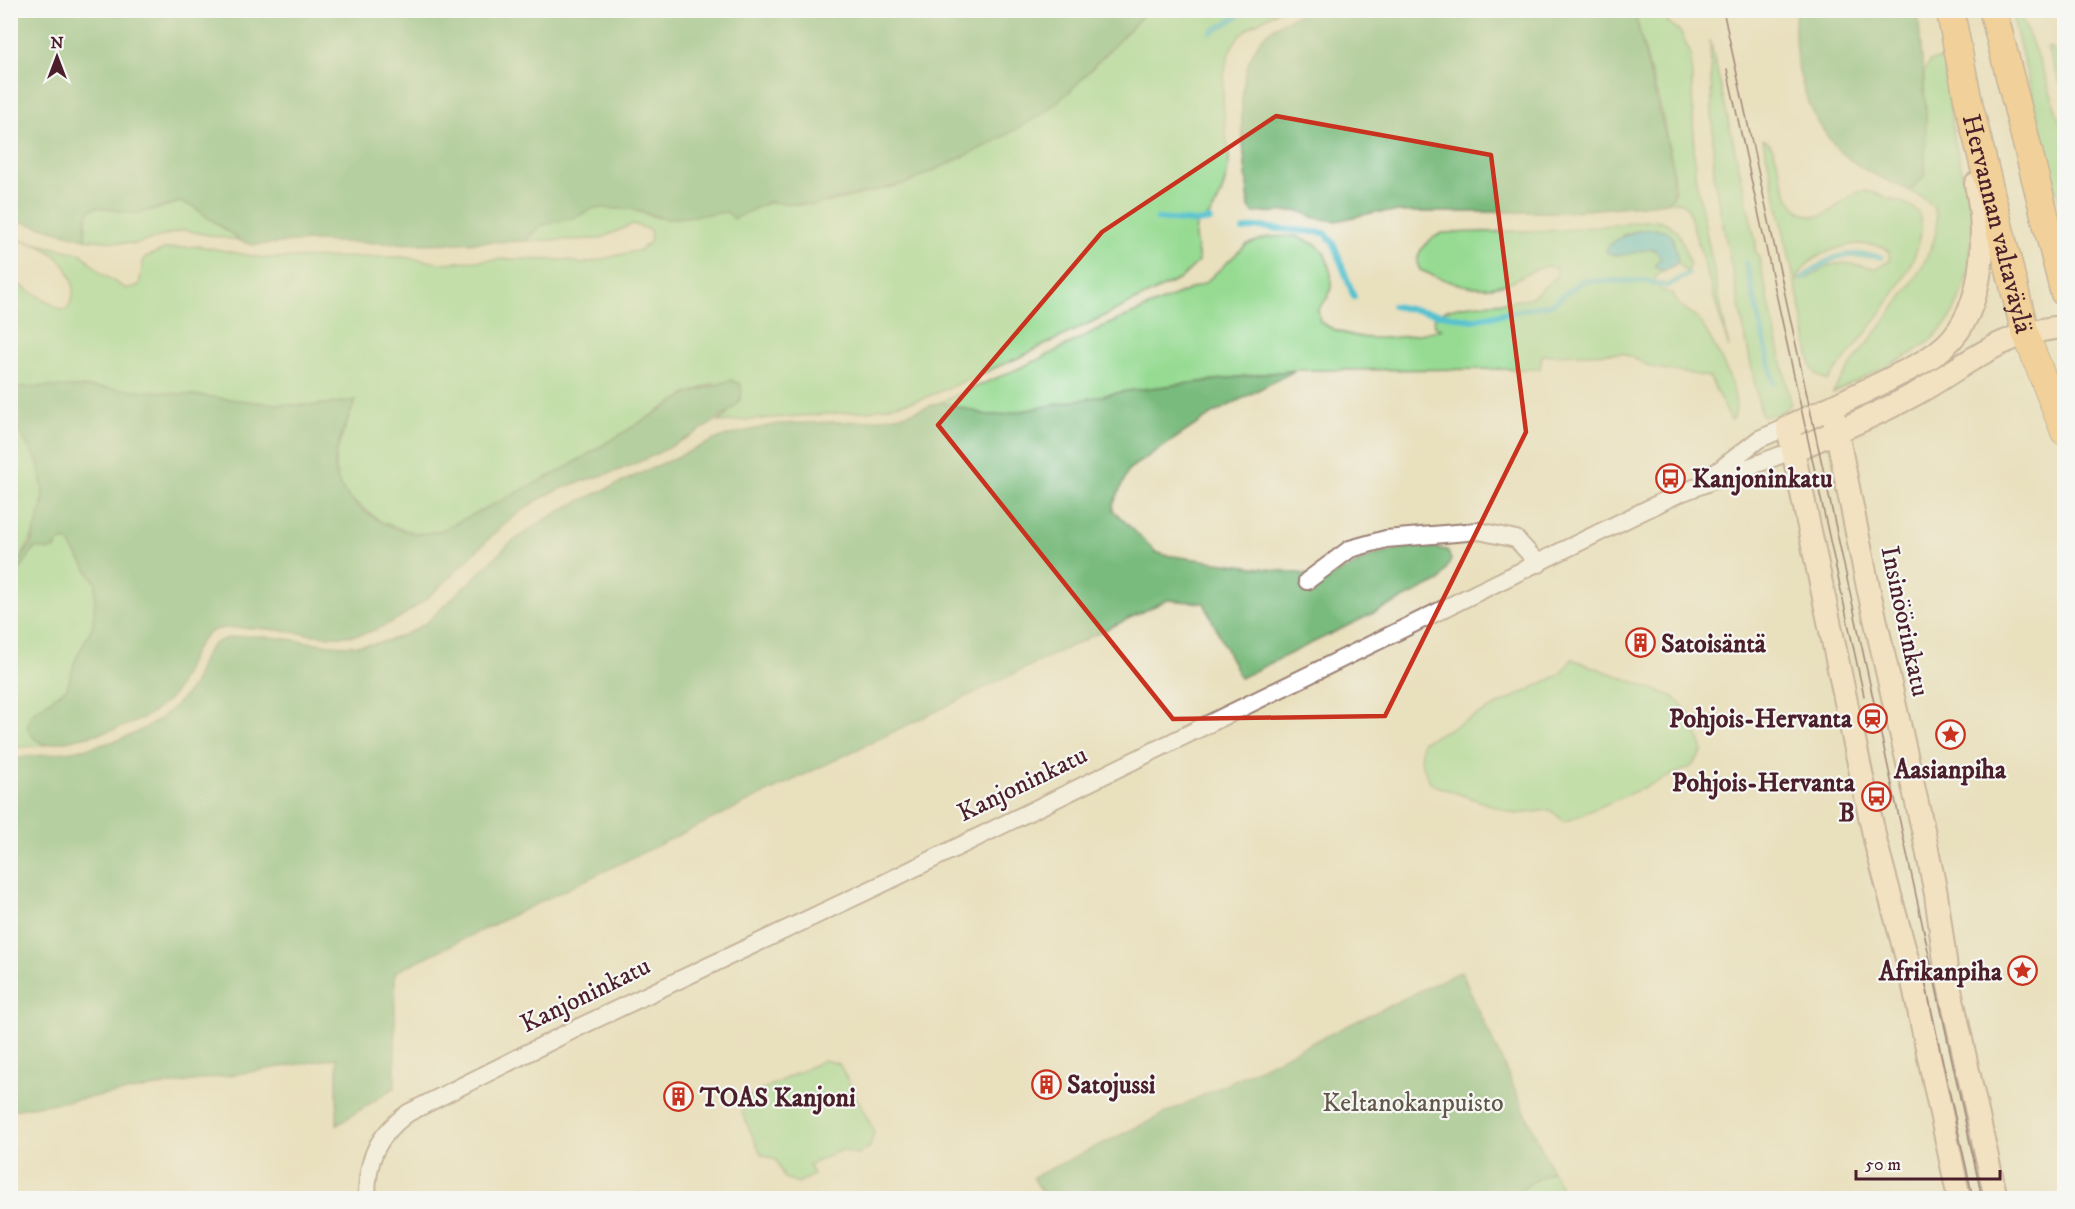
<svg xmlns="http://www.w3.org/2000/svg" width="2075" height="1209" font-family="'IM FELL DW Pica',serif">
<style>
.green{fill:#97db93;stroke:#707d5f;stroke-width:1.5;fill-rule:evenodd}
.forest{fill:#79bb7d;stroke:#626d54;stroke-width:1.5}
.water{fill:#55c1cf;stroke:#50707d;stroke-width:1.5}
.lines{fill:none;stroke-linecap:round;stroke-linejoin:round}
.stream{stroke:#55c1cf;stroke-width:6}
.minor-casing{stroke:#9a8074;stroke-width:20}
.secondary-casing{stroke:#9a8074;stroke-width:26}
.primary-casing{stroke:#9a8074;stroke-width:28}
.trunk-casing{stroke:#9a8074;stroke-width:30}
.minor{stroke:#fff;stroke-width:16}
.secondary{stroke:#fde5c5;stroke-width:22}
.primary{stroke:#fabe6e;stroke-width:26}
.trunk{stroke:#fabe6e;stroke-width:27}
.tram{stroke:#4a1f2b;stroke-width:1.5}
.marked{fill:none;stroke:#c8321e;stroke-width:4.5;stroke-linejoin:round}
.labels{text-anchor:middle;stroke-width:4.5;stroke-linejoin:round;paint-order:stroke}
.street-label{font-size:26px;fill:#4a1f2b;stroke:#f6f6f2}
.poi-label{font-size:26px;font-weight:bold;fill:#4a1f2b;stroke:#f6f6f2;text-anchor:start}
.park-label{font-size:26px;fill:#61574a;stroke:#f6f6f2}
</style>
<rect width="100%" height="100%" fill="#f6f6f2"/>
<filter id="ink" filterUnits="userSpaceOnUse"><feTurbulence type="fractalNoise" baseFrequency=".0167" numOctaves="2"/><feDisplacementMap in="SourceGraphic" scale="12" xChannelSelector="R" yChannelSelector="G"/><feConvolveMatrix kernelMatrix="1 2 1 2 8 2 1 2 1" color-interpolation-filters="sRGB"/></filter>
<filter id="wash" filterUnits="userSpaceOnUse"><feTurbulence type="fractalNoise" baseFrequency=".008" numOctaves="4" result="noise"/><feDisplacementMap in="SourceGraphic" scale="24" xChannelSelector="R" yChannelSelector="G"/><feGaussianBlur stdDeviation="1.35" result="paint"/><feColorMatrix in="noise" values="0 0 0 0 0 0 0 0 0 0 0 0 0 0 0 0 0 1.4 0 .05"/><feComposite in="paint" operator="in"/></filter>
<g filter="url(#wash)">
<rect width="100%" height="100%" fill="#e9e0be"/>
<!-- green -->
<path class="green" d="M1147,11H1278C1262,20 1241,29 1232,47C1219,74 1223,106 1226,134C1227,143 1230,153 1229,162C1226,183 1217,217 1196,225L1195,237L1199,261L1180,279L1155,291L1018,358L922,399L869,411L718,422L727,415L714,383L687,394L562,470L442,530L428,533H415L383,523L347,496L339,485L335,467L336,454L355,400C303,411 252,401 199,396C137,390 73,385 11,387L10,279L61,310L67,309C83,285 65,258 42,247C32,242 19,241 11,238L82,254L102,274L126,289L139,286L144,258L164,249L199,246L263,258L403,257L440,263L507,259L568,260L582,264L640,250L651,241L650,230L633,224L599,239L525,241L540,226L552,221L576,217L594,208L630,209L658,218L727,212L731,214L775,201L798,205L831,202L907,183L990,144L1044,113L1070,91Z
M1634,11H1655L1681,33L1691,55L1695,175L1729,348L1687,206L1680,202H1666L1675,191L1672,162L1661,110Z
M2011,11H2017L2021,17L2042,67L2064,134V221Z
M1710,40L1756,243L1755,251L1759,258L1791,403C1786,411 1773,417 1763,416L1760,410L1714,179Z
M2051,47L2064,67V93L2047,48Z
M1943,58L1955,145L1973,212L1970,263L1963,291L1950,319L1931,340L1909,355L1833,393C1849,356 1959,250 1933,207C1928,199 1918,195 1910,191L1925,176L1924,72L1930,61Z
M1763,139C1783,144 1776,201 1805,214C1830,226 1842,192 1865,191C1873,191 1883,197 1891,199C1899,202 1910,203 1916,210C1944,246 1851,352 1827,381L1817,375L1811,366L1802,314ZM1855,244L1872,245L1884,247L1889,252V261L1877,268C1860,267 1845,259 1828,266C1817,271 1810,281 1797,280C1805,257 1834,248 1855,244Z
M180,202L192,206L241,241L183,230L135,244L85,239L86,218L90,210L97,207L114,210H155Z
M1655,220C1680,222 1683,245 1690,265L1686,272L1678,263L1672,236C1655,227 1638,229 1621,236L1619,255L1645,248L1658,251L1661,257L1654,267L1663,271L1655,278C1655,288 1665,293 1673,293C1680,313 1688,307 1698,319C1710,335 1749,403 1731,420L1709,377L1651,367L1623,353L1542,355L1540,369L1296,370L1127,391L1001,415H987L941,402L1038,360L1104,326L1205,283L1246,245L1268,237L1296,236L1317,245L1325,254L1331,274V289L1328,297L1318,310L1320,322C1360,347 1400,338 1443,329L1435,327L1434,319C1446,300 1505,306 1529,298C1539,294 1547,284 1556,277L1557,269L1547,266C1533,269 1521,278 1508,283C1477,294 1448,282 1420,270L1417,263C1419,247 1428,240 1442,233L1565,230Z
M11,423L15,425C22,437 31,449 37,461C54,501 32,542 11,574Z
M67,540L96,583L93,625L75,661L67,688L31,714L35,739L46,745L11,748L10,584L34,548L55,549L58,542Z
M1572,659L1674,697L1691,716L1703,751L1691,767L1565,822L1550,810L1515,814L1431,784L1420,760L1422,742L1561,674Z
M824,1060L839,1064L874,1131L870,1147L858,1154L841,1150L809,1165L813,1175L798,1183L784,1178L776,1160L761,1154L742,1113L749,1096Z
M1552,1171L1567,1198H1515L1527,1185Z"/>
<!-- forest -->
<path class="forest" d="M10,11L11,10L1147,11L1070,91L1044,113L990,144L907,183L813,205L768,202L734,219L727,212L667,219L630,209L594,208L576,217L540,226L525,241L420,244L309,241L253,245L241,241L192,206L180,202L136,214L97,207L90,210L86,218L85,239L11,219Z
M1306,11H1634L1672,162L1673,197L1666,202L1652,204L1565,212H1376L1336,221L1316,218L1299,211L1253,213L1249,207C1246,157 1227,71 1266,34C1277,23 1293,17 1306,11Z
M1796,11H1918L1926,111L1925,176L1910,191C1886,180 1857,169 1838,149C1804,113 1791,59 1796,11Z
M1296,370L1209,416L1129,469L1113,505V510L1156,552L1165,555L1305,574L1322,581L1372,556L1417,545L1447,550L1451,560L1440,581L1240,678L1204,603L1167,600L395,972V1087L337,1125V1058L11,1110L10,759C69,751 132,749 176,705C181,700 187,694 191,688C202,672 201,647 222,640C240,634 262,636 281,638C336,646 376,655 426,623L509,544L537,524L571,505L721,437L777,424L865,421L907,414L941,402L987,415H1001L1127,391Z
M731,380L740,384C742,390 743,395 739,401C729,419 650,458 627,467C606,476 584,479 563,488C486,517 449,603 372,631C335,645 282,626 242,628C233,628 223,627 215,630C191,639 187,679 171,697C139,731 89,735 46,745L35,739L27,728L31,714L67,688L75,661L93,625L96,583L67,540L58,542C52,555 46,548 34,548L11,584V574L31,544L44,499L38,462L15,425L11,423V387C74,385 138,389 202,396C253,401 304,411 356,400C348,420 334,444 335,466C336,500 384,529 415,533C424,535 433,532 442,530L562,470L687,394Z
M1461,971L1552,1171L1527,1185L1515,1198H1045L1033,1177Z"/>
<!-- water -->
<path class="water" d="M1664,230L1672,236L1678,259L1675,265L1663,271L1654,267L1661,257L1654,249C1640,248 1619,261 1606,252L1607,247C1624,233 1642,227 1664,230Z"/>
<g class="lines">
<!-- stream -->
<path class="stream" d="M1212,32L1247,10
M1157,219L1196,222L1210,220
M1243,230L1258,227L1325,233L1333,242L1354,297
M1746,263L1774,383
M1803,278C1833,255 1843,251 1881,257
M1393,306L1472,320L1552,304L1582,281H1646L1667,286L1688,274"/>
</g>
</g>
<g filter="url(#ink)">
<g class="lines">
<defs>
<path id="minor" d="M1714,474L1759,439L1788,427
M1307,581L1350,549L1386,539L1479,531L1516,539L1539,564
M367,1198C367,1159 376,1137 408,1113L575,1029L878,886L1678,494L1794,450"/>
<path id="secondary" d="M1832,408L1868,587L1924,834L1936,894L1947,976L1996,1198
M1794,450C1835,432 1880,414 1919,392C1971,362 2002,332 2064,327
M1959,1198L1912,977L1876,844L1788,427C1822,412 1855,396 1888,380C1909,369 1929,361 1946,345C1986,307 1987,233 1976,184"/>
<path id="primary" d="M2025,332L2064,432"/>
<g id="trunk">
<path id="s1" d="M1950,10L1969,105L2025,332"/>
<path d="M1993,10L2064,292"/>
</g>
</defs>
<!-- minor casing -->
<use href="#minor" class="minor-casing"/>
<!-- secondary casing -->
<use href="#secondary" class="secondary-casing"/>
<!-- primary casing -->
<use href="#primary" class="primary-casing"/>
<!-- trunk casing -->
<use href="#trunk" class="trunk-casing"/>
<!-- minor -->
<use href="#minor" class="minor"/>
<!-- secondary -->
<use href="#secondary" class="secondary"/>
<!-- primary -->
<use href="#primary" class="primary"/>
<!-- trunk -->
<use href="#trunk" class="trunk"/>
<!-- tram -->
<path class="tram" d="M1723,10L1982,1198
M1727,69L1864,696
M1923,972L1973,1198"/>
</g>
</g>
<!-- marked area -->
<path d="M0 0H2075V1209H0ZM1276,116L1491,155L1526,432L1385,716L1173,719L938,425L1102,232Z" fill="#e9e0be" fill-opacity=".55" fill-rule="evenodd"/>
<path class="marked" d="M1276,116L1491,155L1526,432L1385,716L1173,719L938,425L1102,232Z"/>
<!-- icons -->
<defs>
<symbol id="bus-ring" viewBox="-11 -11 22 22"><circle r="9.5" fill="#f6f6f2" stroke="#c8321e" stroke-width="1.5"/><path d="M-5-6H5V4H4V6H2V4H-2V6H-4V4H-5ZM-3.5-4V0h7V-4ZM-3.5 1.2v1.5H-2V1.2ZM2 1.2v1.5H3.5V1.2Z" fill="#c8321e"/></symbol>
<symbol id="building-ring" viewBox="-11 -11 22 22"><circle r="9.5" fill="#f6f6f2" stroke="#c8321e" stroke-width="1.5"/><path d="M-4-6H4V6H1V3H-1V6H-4ZM-2.5-4.3h1.7v1.8h-1.7ZM.8-4.3h1.7v1.8H.8ZM-2.5-1h1.7V.8h-1.7ZM.8-1h1.7V.8H.8Z" fill="#c8321e"/></symbol>
<symbol id="station-ring" viewBox="-11 -11 22 22"><circle r="9.5" fill="#f6f6f2" stroke="#c8321e" stroke-width="1.5"/><path d="M-3-6H3Q5-6 5-4V2Q5 4 3 4L4.5 6H3L1.5 4h-3L-3 6H-4.5L-3 4Q-5 4-5 2V-4Q-5-6-3-6ZM-3.5-4v3h7v-3ZM-3.5 1v1.5H-2V1ZM2 1v1.5H3.5V1Z" fill="#c8321e"/></symbol>
<symbol id="sight-ring" viewBox="-11 -11 22 22"><circle r="9.5" fill="#f6f6f2" stroke="#c8321e" stroke-width="1.5"/><path d="M0-6L1.8-2.2L6-1.7L2.9 1.2L3.7 5.4L0 3.3L-3.7 5.4L-2.9 1.2L-6-1.7L-1.8-2.2Z" fill="#c8321e"/></symbol>
</defs>
<g fill-rule="evenodd">
<use href="#bus-ring" x="1654" y="462" width="33" height="33"/>
<use href="#building-ring" x="1624" y="626" width="33" height="33"/>
<use href="#station-ring" x="1856" y="702" width="33" height="33"/>
<use href="#sight-ring" x="1934" y="718" width="33" height="33"/>
<use href="#bus-ring" x="1860" y="780" width="33" height="33"/>
<use href="#sight-ring" x="2006" y="954" width="33" height="33"/>
<use href="#building-ring" x="1030" y="1068" width="33" height="33"/>
<use href="#building-ring" x="662" y="1080" width="33" height="33"/>
</g>
<g class="labels">
<!-- street labels -->
<g class="street-label">
<text dy="9" stroke="none"><textPath href="#s1" startOffset="219">Hervannan valtaväylä</textPath></text>
<text transform="translate(1906 621) rotate(78)" y="9">Insinöörinkatu</text>
<text transform="translate(1022 783) rotate(-26)" y="9">Kanjoninkatu</text>
<text transform="translate(585 994) rotate(-26)" y="9">Kanjoninkatu</text>
</g>
<!-- poi labels -->
<g class="poi-label">
<text x="1692" y="487">Kanjoninkatu</text>
<text x="1661" y="652">Satoisäntä</text>
<text x="1852" y="727" text-anchor="end">Pohjois-Hervanta</text>
<text x="1950" y="778" text-anchor="middle">Aasianpiha</text>
<text x="1855" y="791" text-anchor="end">Pohjois-Hervanta<tspan x="1855" dy="30">B</tspan></text>
<text x="2002" y="980" text-anchor="end">Afrikanpiha</text>
<text x="1067" y="1093">Satojussi</text>
<text x="700" y="1106">TOAS Kanjoni</text>
</g>
<!-- park labels -->
<g class="park-label">
<text x="1413" y="1111">Keltanokanpuisto</text>
</g>
</g>
<!-- margin -->
<rect width="2075" height="1209" fill="none" stroke="#f6f6f2" stroke-width="36"/>
<!-- north arrow -->
<g transform="translate(57 57)" stroke="#f6f6f2" stroke-width="4.5" paint-order="stroke">
<path d="M0-4.5L10 22L0 15L-10 22Z" fill="#4a1f2b"/>
<text y="-9" font-size="16" font-weight="bold" text-anchor="middle" fill="#4a1f2b">N</text>
</g>
<!-- scale -->
<path d="M1856 1170v9h144v-9" fill="none" stroke="#4a1f2b" stroke-width="3"/>
<text x="1865" y="1170" font-size="18" fill="#4a1f2b" stroke="#f6f6f2" stroke-width="4.5" paint-order="stroke">50 m</text>
</svg>
